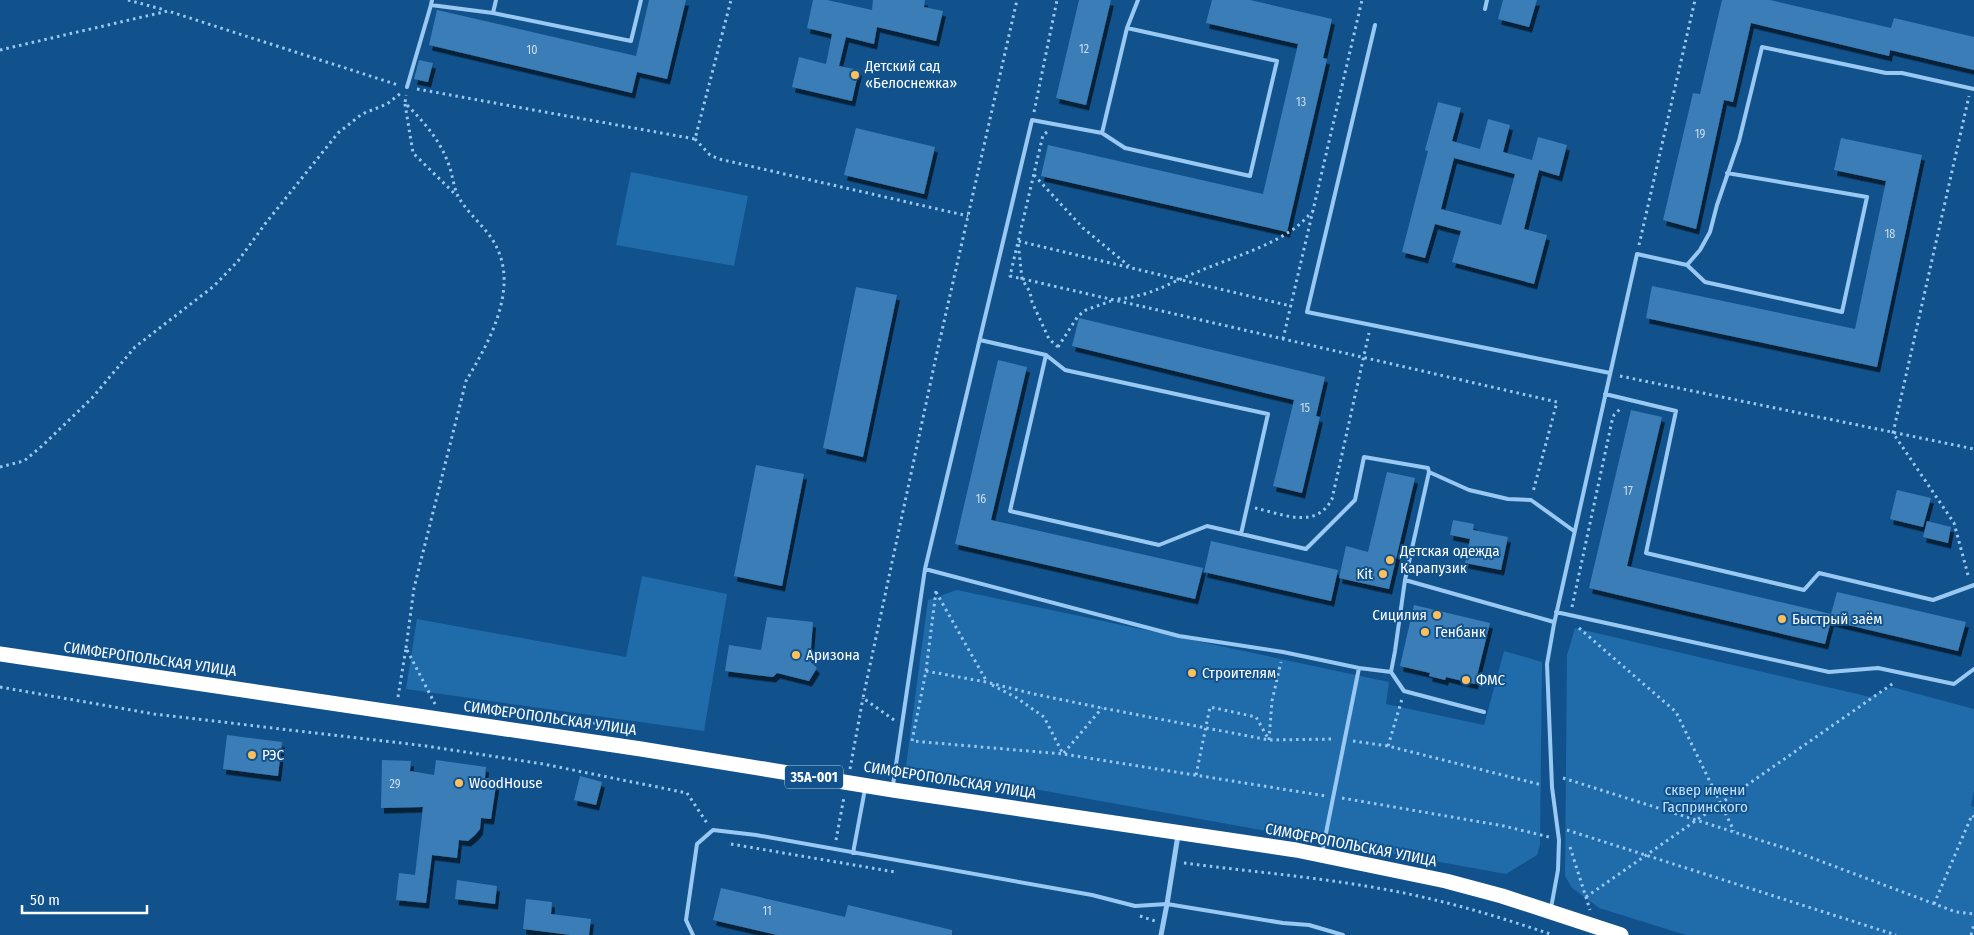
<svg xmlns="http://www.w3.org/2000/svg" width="1974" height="935" font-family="'Fira Sans Condensed',sans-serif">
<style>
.green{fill:#206baa}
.building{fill:#3a7db6;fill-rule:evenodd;filter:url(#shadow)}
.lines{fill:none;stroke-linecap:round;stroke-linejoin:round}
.path{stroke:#99c9f2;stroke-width:3;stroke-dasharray:2.5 4;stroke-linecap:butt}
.lane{stroke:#99c9f2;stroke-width:4}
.street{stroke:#99c9f2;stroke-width:5}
.highway{stroke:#fff;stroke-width:15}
.poi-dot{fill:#ffc05a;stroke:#11528c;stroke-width:2}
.labels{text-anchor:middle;stroke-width:4;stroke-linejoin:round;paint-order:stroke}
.number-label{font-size:12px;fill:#cedeed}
.shield{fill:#11528c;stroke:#b8cbdc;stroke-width:1}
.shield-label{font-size:14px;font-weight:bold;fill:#fff}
.poi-label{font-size:15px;fill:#fff;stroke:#11528c;text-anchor:start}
.street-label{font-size:15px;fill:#fff;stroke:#11528c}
.park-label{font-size:15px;fill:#c0e1fd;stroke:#11528c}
</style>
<defs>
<filter id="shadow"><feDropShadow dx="3" dy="5.5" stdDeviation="0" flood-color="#0009"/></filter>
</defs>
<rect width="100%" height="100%" fill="#11528c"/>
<!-- green -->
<path class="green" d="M631,172L748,196L734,266L616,245Z
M642,576L727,594L704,731L406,689L417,619L626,657Z
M957,590L1389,682L1386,704L1484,725L1504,651L1542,662L1540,845L1537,855L1506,874L906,766L928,600Z
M1575,628L1870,697L1892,687L1974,709V790L1971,806L1974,807V935H1686L1599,908L1572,888L1565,876L1567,655Z"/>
<!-- building -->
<path class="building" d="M649,0H686L667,79L637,72L632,93L429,45L437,10L636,56Z
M813,0H827L872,10L873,0H925L924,7L943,11L936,41L877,27L874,44L846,37L839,66L859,70L852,101L792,87L799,57L826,64L832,34L807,28Z
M1079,0H1111L1086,105L1056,98Z
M1212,0H1250L1332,19L1323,58L1327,59L1287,232L1041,176L1048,145L1263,194L1298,44L1206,23Z
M1503,0H1537L1529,27L1498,19Z
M1722,0H1770L1891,28L1894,18L1974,37V70L1890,50L1889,56L1751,23L1733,102L1724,100L1696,229L1663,220L1693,93L1700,94Z
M419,60L433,63L428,82L414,79Z
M1438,102L1461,108L1452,141L1480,149L1488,119L1510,125L1503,152L1532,160L1538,137L1567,145L1559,176L1539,170L1524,229L1547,235L1534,284L1452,262L1461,231L1435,224L1425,258L1402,252L1428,151L1425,150ZM1454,158L1515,174L1501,225L1441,209Z
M856,128L935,147L924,194L844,175Z
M1841,138L1922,155L1877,367L1646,318L1652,286L1855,329L1886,181L1834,170Z
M856,287L897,295L863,457L823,448Z
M1079,318L1325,377L1316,416L1320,417L1302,493L1273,486L1294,400L1072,346Z
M998,360L1027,367L991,520L1203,568L1195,599L955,544Z
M1631,410L1662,417L1627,566L1831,614L1837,592L1966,622L1958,651L1831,621L1825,644L1589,588Z
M756,465L804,474L782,586L734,576Z
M1387,472L1415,478L1389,589L1339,578L1346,546L1368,552Z
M1897,490L1931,498L1923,527L1890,519Z
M1453,520L1474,524L1473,530L1508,537L1501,570L1465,563L1470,539L1450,535Z
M1927,521L1951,527L1948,543L1923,537Z
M1211,541L1338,570L1331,601L1204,572Z
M1414,605L1490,623L1475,684L1446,677L1445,680L1429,676L1430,673L1400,666Z
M767,617L813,622L810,661L817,668L809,681L777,673L773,677L725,671L729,645L761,650Z
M227,735L282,742L278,776L223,769Z
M382,760L411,761L410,771L434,775L436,760L486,767L485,778L497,779L491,819L481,818L480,829L475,835L468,841L459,840L457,858L432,855L426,903L396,900L399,873L415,875L423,807L381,808Z
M580,776L602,782L596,805L574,800Z
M457,880L497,886L495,904L455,899Z
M721,888L845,917L848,905L952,930V935H777L713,920Z
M526,899L552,902L551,914L591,919L589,935H571L523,929Z"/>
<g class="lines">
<!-- path -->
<path class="path" d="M128,0L165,10
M0,50L168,11L398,85
M417,89L695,139L731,0
M405,104L413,153L457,196
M1034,112L1057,0
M1047,132L1043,135L1010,276L1557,402L1533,492
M695,139L710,155L719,159L968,216
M1034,175L1083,228L1129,266
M1639,245L1695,0
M1118,299C1151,296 1167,284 1197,272C1228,259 1261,250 1289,232C1298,227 1305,219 1312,212
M1283,339L1362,0
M1058,347L1049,339L1032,302L1030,292L1022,279L1018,241L1291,306
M1058,347L1078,316L1086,310L1111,301
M1620,376L1974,449
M0,467L24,461L42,446L92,398L135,347L214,286L238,261L265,224L338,133L362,114L387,104L401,93
M1255,508C1282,514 1316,530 1332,499L1369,333
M1968,575L1954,523L1893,433L1969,96
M936,591L926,671L912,741L1063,754L1326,796
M936,592L987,682
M1572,607L1612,421L1614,415L1621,408
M1579,628L1676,712L1734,831
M406,648L414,588L466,381C488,344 519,290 496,246C487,228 469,215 459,198C454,189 453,178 450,168C441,141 425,123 405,103L406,95
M926,671L986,682L1034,694L1102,708L1269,740L1335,739
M992,685L1017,698L1044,717L1063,754L1102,708
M0,687L154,714L426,746L543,764L687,793L707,823
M398,697L406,648L435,704
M548,718L613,725L618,729
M894,720L863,698L936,357L1017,0
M1353,741L1388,746L1542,785
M1388,746L1402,699
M850,769L863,698
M1196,775L1210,707L1256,717L1269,740L1272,701L1281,662
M1563,778L1791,850L1956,912L1974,914
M1342,798L1504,826L1549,837
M1567,830L1896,935
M836,840L844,797
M731,844L895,872
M1570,847L1590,910
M1184,863C1262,873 1341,879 1418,896C1463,906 1509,920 1553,935
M1586,897L1895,682
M1934,904L1972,815L1974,817
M1140,916L1155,921
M1971,935L1974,924"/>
<!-- lane -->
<path class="lane" d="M432,0L431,5L493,13L631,41L641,0
M1485,9L1487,0
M493,13L496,0
M1375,25L1307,312L1610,373
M407,87L431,5
M1102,133L1127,28L1138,0
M1687,265L1700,250L1710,232L1717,205L1739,141L1762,47L1886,73H1902L1974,89
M1046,355L1065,370L1268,414L1241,534
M1605,394L1676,411L1646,553L1804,590L1819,573L1933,600L1974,585
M1429,472L1469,490L1508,499L1531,500L1574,531
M925,569L1179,636L1283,652L1359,668L1391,672L1395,651L1405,580L1429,472L1428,468L1364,457L1355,500L1306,549L1207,526L1159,545L1010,511L1046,355L980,340
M1405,580L1554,622
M1556,612L1829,672L1878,668L1954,684L1974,669
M1391,672L1404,691L1484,712
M893,785L925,569L1032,120L1102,133L1125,148L1250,176L1277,61L1127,28
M853,853L865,789
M1322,853L1359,668
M1551,908L1558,870L1559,840L1552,787L1547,664L1554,624L1637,254L1687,265L1705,282L1842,312L1867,197L1727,173
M693,935L686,920L697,844L713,830L756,835L1092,895L1135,906L1167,904L1283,923L1309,925L1343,935"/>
<!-- street -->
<path class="street" d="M1161,935L1167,904L1178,835"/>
<!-- highway -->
<path class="highway" d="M0,654L641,749L893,790L1296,850L1446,881L1502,896L1621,935"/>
</g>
<!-- markers -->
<g class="poi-dot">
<circle cx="855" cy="75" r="5"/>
<circle cx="1390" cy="560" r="5"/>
<circle cx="1383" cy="574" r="5"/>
<circle cx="1437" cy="615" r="5"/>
<circle cx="1782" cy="619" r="5"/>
<circle cx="1425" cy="632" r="5"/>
<circle cx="796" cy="655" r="5"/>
<circle cx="1192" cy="673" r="5"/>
<circle cx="1466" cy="680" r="5"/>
<circle cx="252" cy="755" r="5"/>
<circle cx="459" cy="783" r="5"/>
</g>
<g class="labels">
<!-- number labels -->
<g class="number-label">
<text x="1084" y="53">12</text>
<text x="532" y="54">10</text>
<text x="1301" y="106">13</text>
<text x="1700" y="138">19</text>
<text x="1890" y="238">18</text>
<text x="1305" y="412">15</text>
<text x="1628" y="495">17</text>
<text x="981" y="503">16</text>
<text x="395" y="788">29</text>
<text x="767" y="915">11</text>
</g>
<!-- shield labels -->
<rect class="shield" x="785" y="765.5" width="58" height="23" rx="4"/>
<g class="shield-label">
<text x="814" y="782">35А-001</text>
</g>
<!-- poi labels -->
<g class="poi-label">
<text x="865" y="71">Детский сад<tspan x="865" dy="17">«Белоснежка»</tspan></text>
<text x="1400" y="556">Детская одежда<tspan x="1400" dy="17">Карапузик</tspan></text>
<text x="1373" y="579" text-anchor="end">Kit</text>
<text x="1427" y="620" text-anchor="end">Сицилия</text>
<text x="1792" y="624">Быстрый заём</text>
<text x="1435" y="637">Генбанк</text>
<text x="806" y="660">Аризона</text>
<text x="1202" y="678">Строителям</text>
<text x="1476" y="685">ФМС</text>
<text x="262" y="760">РЭС</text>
<text x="469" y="788">WoodHouse</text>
</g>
<!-- street labels -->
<g class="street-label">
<text transform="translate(150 659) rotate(8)" y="5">СИМФЕРОПОЛЬСКАЯ УЛИЦА</text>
<text transform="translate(550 718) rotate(8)" y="5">СИМФЕРОПОЛЬСКАЯ УЛИЦА</text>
<text transform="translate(950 780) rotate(9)" y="5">СИМФЕРОПОЛЬСКАЯ УЛИЦА</text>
<text transform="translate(1351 845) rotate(11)" y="5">СИМФЕРОПОЛЬСКАЯ УЛИЦА</text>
</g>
<!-- park labels -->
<g class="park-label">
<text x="1705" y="795">сквер имени<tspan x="1705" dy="17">Гаспринского</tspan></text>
</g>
</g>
<!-- scale -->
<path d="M22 905v8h125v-8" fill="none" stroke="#ffffff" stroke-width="2.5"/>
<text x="30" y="905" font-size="15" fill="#ffffff" stroke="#11528c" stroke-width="4" paint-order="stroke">50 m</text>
</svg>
